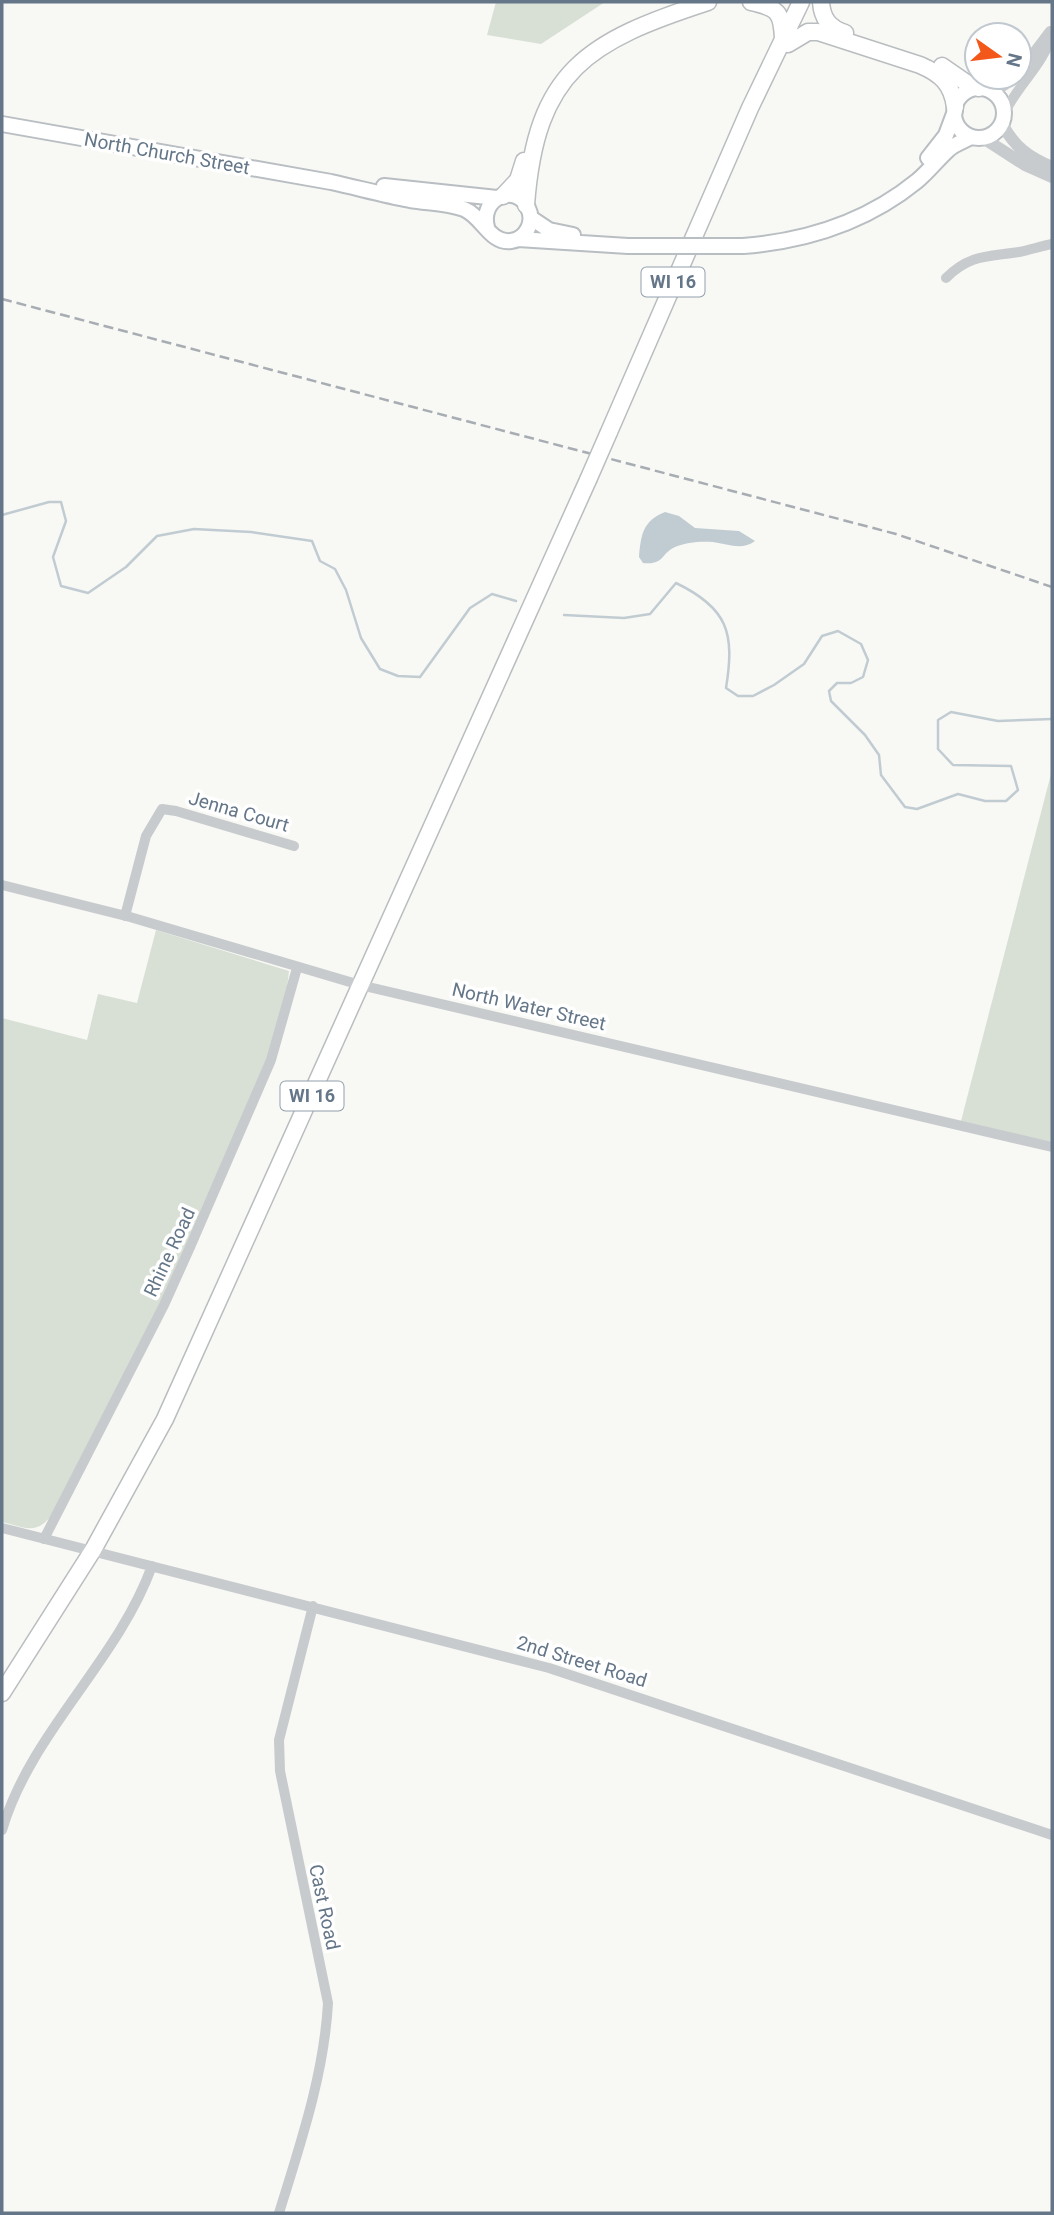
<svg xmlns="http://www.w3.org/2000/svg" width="1054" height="2215" font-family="Roboto,sans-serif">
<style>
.green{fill:#d8e0d5}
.water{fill:#c1ccd2}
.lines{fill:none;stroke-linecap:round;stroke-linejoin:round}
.stream{stroke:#c1ccd2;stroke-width:2.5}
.secondary-casing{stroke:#b9bec3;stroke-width:18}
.trunk-casing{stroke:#b9bdc0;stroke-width:19}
.minor{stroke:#c7cbce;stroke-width:10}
.tertiary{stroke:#c7cbce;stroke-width:12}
.secondary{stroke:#fff;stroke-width:14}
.trunk{stroke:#fff;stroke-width:16}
.rail{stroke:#a7adb3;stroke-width:2.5;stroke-dasharray:10 5;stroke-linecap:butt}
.secondary-bridge-casing{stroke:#b9bec3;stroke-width:18;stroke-linecap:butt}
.trunk-bridge-casing{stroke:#b9bdc0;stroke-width:19;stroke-linecap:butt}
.secondary-bridge{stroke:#fff;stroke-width:14}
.trunk-bridge{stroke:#fff;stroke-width:16}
.labels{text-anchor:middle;stroke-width:7;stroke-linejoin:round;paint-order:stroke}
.shield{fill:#fff;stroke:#929fac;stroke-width:2}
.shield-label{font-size:18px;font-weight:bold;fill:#647688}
.street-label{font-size:19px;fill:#647688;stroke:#fff}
</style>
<rect width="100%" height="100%" fill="#f8f8f4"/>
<!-- green -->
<path class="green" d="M496,2H605L541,44L487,35Z
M1052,770V1143L961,1121Z
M156,930L289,971L285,1006L279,1031L173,1278L54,1512C37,1536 27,1528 2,1522V1018L87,1040L98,994L137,1003Z"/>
<!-- water -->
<path class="water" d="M665,512L679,516L695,528L739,531L755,541C742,551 728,544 713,542C701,541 686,542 675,547C660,554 665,565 643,563L639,557C641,534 643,521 665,512Z"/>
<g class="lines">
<!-- stream -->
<path class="stream" d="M2,515L49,502H61L66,521L53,557L61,586L88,593L126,567L157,536L194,529L251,532L312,541L320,561L335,569L346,590L361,638L380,669L398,676L420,677L470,608L492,594L516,601
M564,615L624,618L650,614L676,583C728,608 735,633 726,688L738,696H753L774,685L804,664L822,636L838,631L861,644L868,660L863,677L851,683H837L829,691L831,701L865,735L879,755L881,775L905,807L917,809L958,794L985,801H1006L1018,790L1011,766L953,765L938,749V720L951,712L998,721L1052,719"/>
<defs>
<path id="secondary" d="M954 113a25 25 0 1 1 50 0a25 25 0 1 1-50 0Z
M2,124L331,182C358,188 384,195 410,200C428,203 447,203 464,209C482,216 490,244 511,241C526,239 535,222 528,208C516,182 479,198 487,227
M928,158L946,135L955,111
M384,186L497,198
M531,218L549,230L573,235
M518,239L628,246H665
M743,246C807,241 868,221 917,181C929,171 937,160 948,150C954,144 964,141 971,137"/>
<path id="trunk" d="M751,2C778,8 782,12 783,39
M821,2C822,18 829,28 845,33
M788,44L808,32H818L920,65C941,74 952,84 955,107
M942,66L968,84L979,88
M503,196L518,180L524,161
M526,205C536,70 588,41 708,2
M609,432L750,108L801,2
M2,1693L93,1550L165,1419L588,480"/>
</defs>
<!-- secondary casing -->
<use href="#secondary" class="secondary-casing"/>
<!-- trunk casing -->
<use href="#trunk" class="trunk-casing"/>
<!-- minor -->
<path class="minor" d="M1019,72L1050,31
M990,91L1004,86L1015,77
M1004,114C1017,85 1046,63 1052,32
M946,278C970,254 988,257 1019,252C1030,250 1041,246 1052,244
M2,885L130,917L360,985L1052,1147
M125,916L146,836L162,809L176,811L294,846
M2,1528L549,1668L1052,1835
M44,1539L164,1305L191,1245L271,1060L297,968
M2,1830C31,1732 117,1662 152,1566
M279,2213C300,2145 324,2075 328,2003L280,1771L279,1740L313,1606"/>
<!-- tertiary -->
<path class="tertiary" d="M1002,124C1015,147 1028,157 1052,167
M983,138L1025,165L1052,177"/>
<!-- secondary -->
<use href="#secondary" class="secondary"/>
<!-- trunk -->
<use href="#trunk" class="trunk"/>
<!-- rail -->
<path class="rail" d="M2,299L896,534L1052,587"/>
<defs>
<path id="secondary-bridge" d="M665,246H743"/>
<path id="trunk-bridge" d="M588,480L609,432"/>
</defs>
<!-- secondary-bridge casing -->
<use href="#secondary-bridge" class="secondary-bridge-casing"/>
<!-- trunk-bridge casing -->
<use href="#trunk-bridge" class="trunk-bridge-casing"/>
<!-- secondary-bridge -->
<use href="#secondary-bridge" class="secondary-bridge"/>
<!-- trunk-bridge -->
<use href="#trunk-bridge" class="trunk-bridge"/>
</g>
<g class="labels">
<!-- shield labels -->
<g class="shield">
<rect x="641.5" y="267.5" width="63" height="29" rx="5"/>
<rect x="280.5" y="1081.5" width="63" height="29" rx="5"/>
</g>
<g class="shield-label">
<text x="673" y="288">WI 16</text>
<text x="312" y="1102">WI 16</text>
</g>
<!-- street labels -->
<g class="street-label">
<text transform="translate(167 153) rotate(10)" y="7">North Church Street</text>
<text transform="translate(239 811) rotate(16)" y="7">Jenna Court</text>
<text transform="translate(529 1006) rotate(13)" y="7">North Water Street</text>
<text transform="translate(169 1252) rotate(-65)" y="7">Rhine Road</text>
<text transform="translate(582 1661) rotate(17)" y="7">2nd Street Road</text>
<text transform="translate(325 1907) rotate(78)" y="7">Cast Road</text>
</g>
</g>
<!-- border -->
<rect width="1054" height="2215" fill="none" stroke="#647688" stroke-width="7"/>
<!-- north arrow -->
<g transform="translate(998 56) rotate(104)"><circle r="33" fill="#ffffff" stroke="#c1c8cf" stroke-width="2"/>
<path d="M0-5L12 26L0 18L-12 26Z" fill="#f35719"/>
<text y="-10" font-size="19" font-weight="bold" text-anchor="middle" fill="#647688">N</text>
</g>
</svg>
